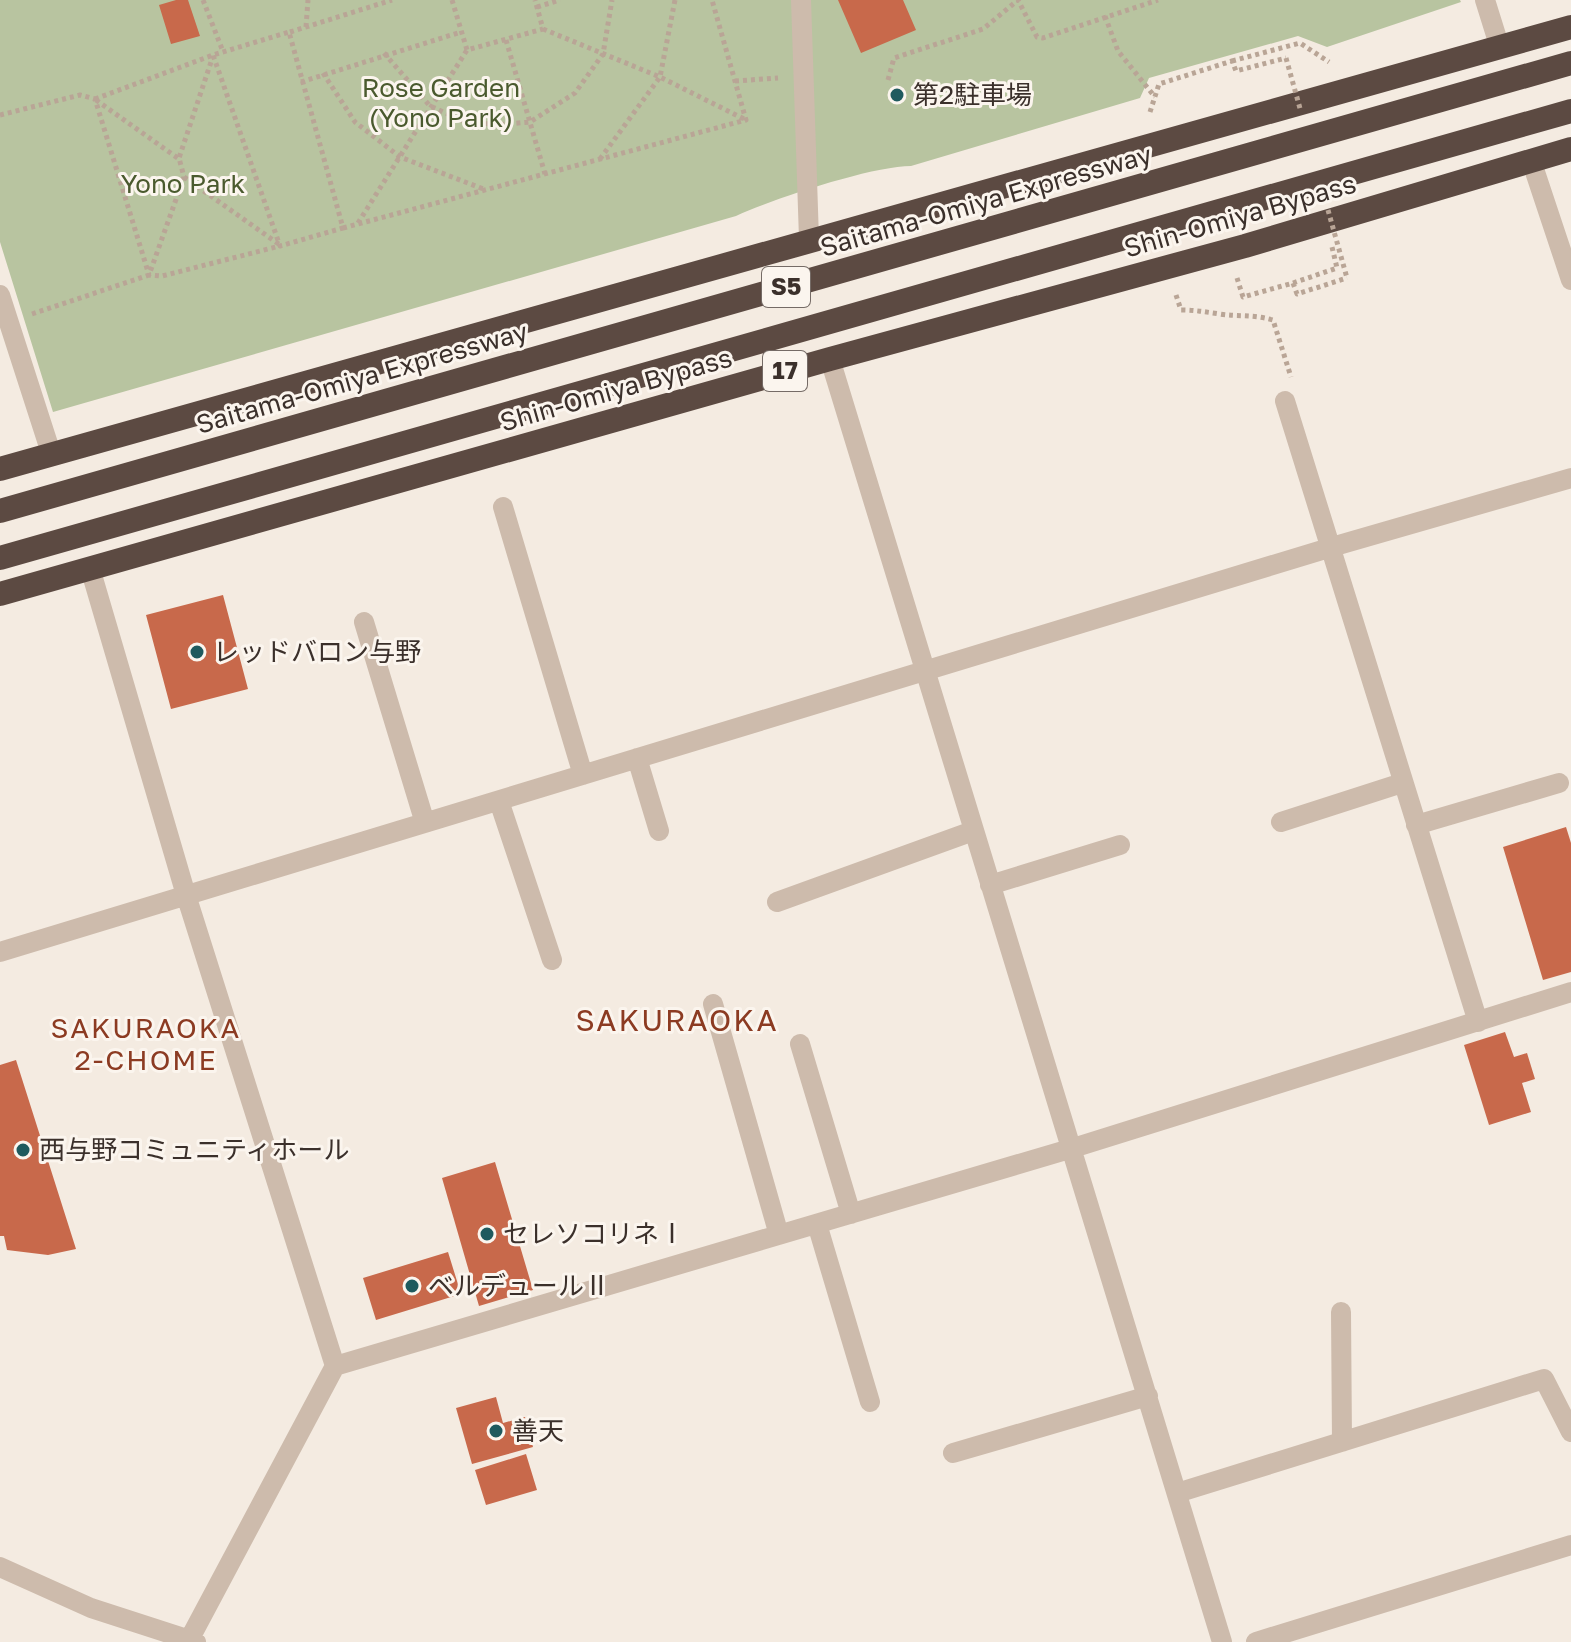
<svg xmlns="http://www.w3.org/2000/svg" width="1571" height="1642" font-family="'Golos Text','Noto Sans JP',sans-serif">
<style>
.green{fill:#b8c4a0}
.building{fill:#c8694b}
.lines{fill:none;stroke-linecap:round;stroke-linejoin:round}
.path{stroke:#b9a596;stroke-width:5;stroke-dasharray:4 4;stroke-linecap:butt}
.minor{stroke:#cdbbac;stroke-width:20}
.highway{stroke:#5c4a42;stroke-width:24}
.path-bridge{stroke:#b9a596;stroke-width:5;stroke-dasharray:4 4;stroke-linecap:butt}
.highway-bridge{stroke:#5c4a42;stroke-width:24}
.poi-dot{fill:#1f5a5e;stroke:#fbf5ee;stroke-width:3}
.labels{text-anchor:middle;stroke-width:6;stroke-linejoin:round;paint-order:stroke}
.shield{fill:#fbf5ee;stroke:#756b66;stroke-width:2}
.shield-label{font-size:24px;font-weight:bold;fill:#3b302b}
.park-label{font-size:26px;fill:#4a5a2e;stroke:#fbf5ee}
.poi-label{font-size:26px;fill:#3b302b;stroke:#fbf5ee;text-anchor:start}
.street-label{font-size:26px;fill:#3b302b;stroke:#fbf5ee}
.neighbourhood-label{font-size:28px;letter-spacing:2px;fill:#8c3b22;stroke:#fbf5ee}
.quarter-label{font-size:30px;letter-spacing:2px;fill:#8c3b22;stroke:#fbf5ee}
</style>
<rect width="100%" height="100%" fill="#f4ebe1"/>
<!-- green -->
<path class="green" d="M0,0H1460L1461,2L1327,47L1298,36L1149,78L1140,98L911,166C872,166 773,199 736,216L53,412L0,242Z"/>
<!-- building -->
<path class="building" d="M176,0H188L200,36L171,44L159,5Z
M838,0H903L916,30L861,53Z
M223,595L248,689L171,709L146,615Z
M1566,827L1571,843V972L1543,980L1503,847Z
M1505,1032L1514,1057L1527,1053L1535,1079L1522,1083L1531,1112L1489,1125L1464,1045Z
M16,1060L76,1249L48,1255L7,1250L4,1236H0V1065Z
M495,1162L533,1290L479,1306L442,1178Z
M448,1252L461,1294L376,1320L363,1278Z
M496,1397L503,1423L525,1417L533,1447L472,1464L456,1408Z
M526,1454L537,1490L486,1505L475,1470Z"/>
<g class="lines">
<!-- path -->
<path class="path" d="M203,0L222,49
M452,0L467,50L543,29L535,0
M537,7L560,0
M1105,16L1118,51L1155,97
M306,27L308,0
M543,29L660,77L746,120
M290,32L392,0
M506,40L545,174
M384,53L430,106L461,120L496,125L530,122L575,93L603,54L612,0
M1232,61L1300,43L1329,62
M323,73L355,122L400,157L486,190
M888,80L894,58L983,29L1018,0L1037,37L1043,38L1158,0
M735,81L778,78
M301,82L461,32
M95,99L213,55L289,32L343,228L280,246L213,55
M96,100L179,159
M1150,112L1159,84L1232,61L1236,71L1286,58
M0,115L80,95L95,99L149,275L162,276L280,246
M600,159L660,77L675,0
M184,177L280,245
M358,223L467,50
M343,228L746,120L712,0
M1237,278L1243,297L1293,283L1297,294L1347,278
M1293,283L1337,268L1332,247
M1176,295L1181,310C1195,310 1206,312 1220,314C1239,317 1251,314 1273,320L1291,377
M32,314L149,275L184,177L179,158L213,56"/>
<!-- minor -->
<path class="minor" d="M801,0L809,239
M1485,0L1500,48
M1531,160L1571,280
M0,295L51,453
M830,359L1222,1642
M1285,401L1478,1022
M503,507L583,775
M90,568L186,895L335,1366L188,1642
M364,622L425,823
M637,758L659,831
M499,801L552,960
M1281,822L1402,783
M1416,825L1559,783
M990,885L1120,845
M777,902L973,831
M0,952L1342,544L1571,478
M713,1004L779,1235
M800,1044L851,1214
M817,1224L870,1402
M1341,1312L1342,1442
M335,1366L1073,1148L1571,992
M953,1453L1148,1396
M1177,1493L1544,1379L1571,1432
M0,1567L91,1608L196,1642
M1256,1642L1571,1545"/>
<!-- highway -->
<path class="highway" d="M0,469L1571,27
M0,594L830,359L1245,246L1571,149"/>
<!-- path-bridge -->
<path class="path-bridge" d="M1286,58L1301,112
M1328,210L1347,278"/>
<!-- highway-bridge -->
<path class="highway-bridge" d="M0,511L1571,63
M0,558L1571,111"/>
</g>
<!-- markers -->
<g class="poi-dot">
<circle cx="897" cy="95" r="8"/>
<circle cx="197" cy="652" r="8"/>
<circle cx="23" cy="1150" r="8"/>
<circle cx="487" cy="1234" r="8"/>
<circle cx="412" cy="1286" r="8"/>
<circle cx="496" cy="1431" r="8"/>
</g>
<g class="labels">
<!-- shield labels -->
<g class="shield">
<rect x="762" y="267" width="48" height="40" rx="6"/>
<rect x="763" y="351" width="44" height="40" rx="6"/>
</g>
<g class="shield-label">
<text x="786" y="295">S5</text>
<text x="785" y="379">17</text>
</g>
<!-- park labels -->
<g class="park-label">
<text x="441" y="97">Rose Garden<tspan x="441" dy="30">(Yono Park)</tspan></text>
<text x="183" y="193">Yono Park</text>
</g>
<!-- poi labels -->
<g class="poi-label">
<text x="913" y="104">第2駐車場</text>
<text x="213" y="661">レッドバロン与野</text>
<text x="39" y="1159">西与野コミュニティホール</text>
<text x="503" y="1243">セレソコリネⅠ</text>
<text x="428" y="1295">ベルデュールⅡ</text>
<text x="512" y="1440">善天</text>
</g>
<!-- street labels -->
<g class="street-label">
<text transform="translate(986 201) rotate(-16)" y="9">Saitama-Omiya Expressway</text>
<text transform="translate(1240 216) rotate(-16)" y="9">Shin-Omiya Bypass</text>
<text transform="translate(362 378) rotate(-16)" y="9">Saitama-Omiya Expressway</text>
<text transform="translate(616 390) rotate(-16)" y="9">Shin-Omiya Bypass</text>
</g>
<!-- neighbourhood labels -->
<g class="neighbourhood-label">
<text x="146" y="1038">SAKURAOKA<tspan x="146" dy="32">2-CHOME</tspan></text>
</g>
<!-- quarter labels -->
<g class="quarter-label">
<text x="677" y="1031">SAKURAOKA</text>
</g>
</g>
</svg>
